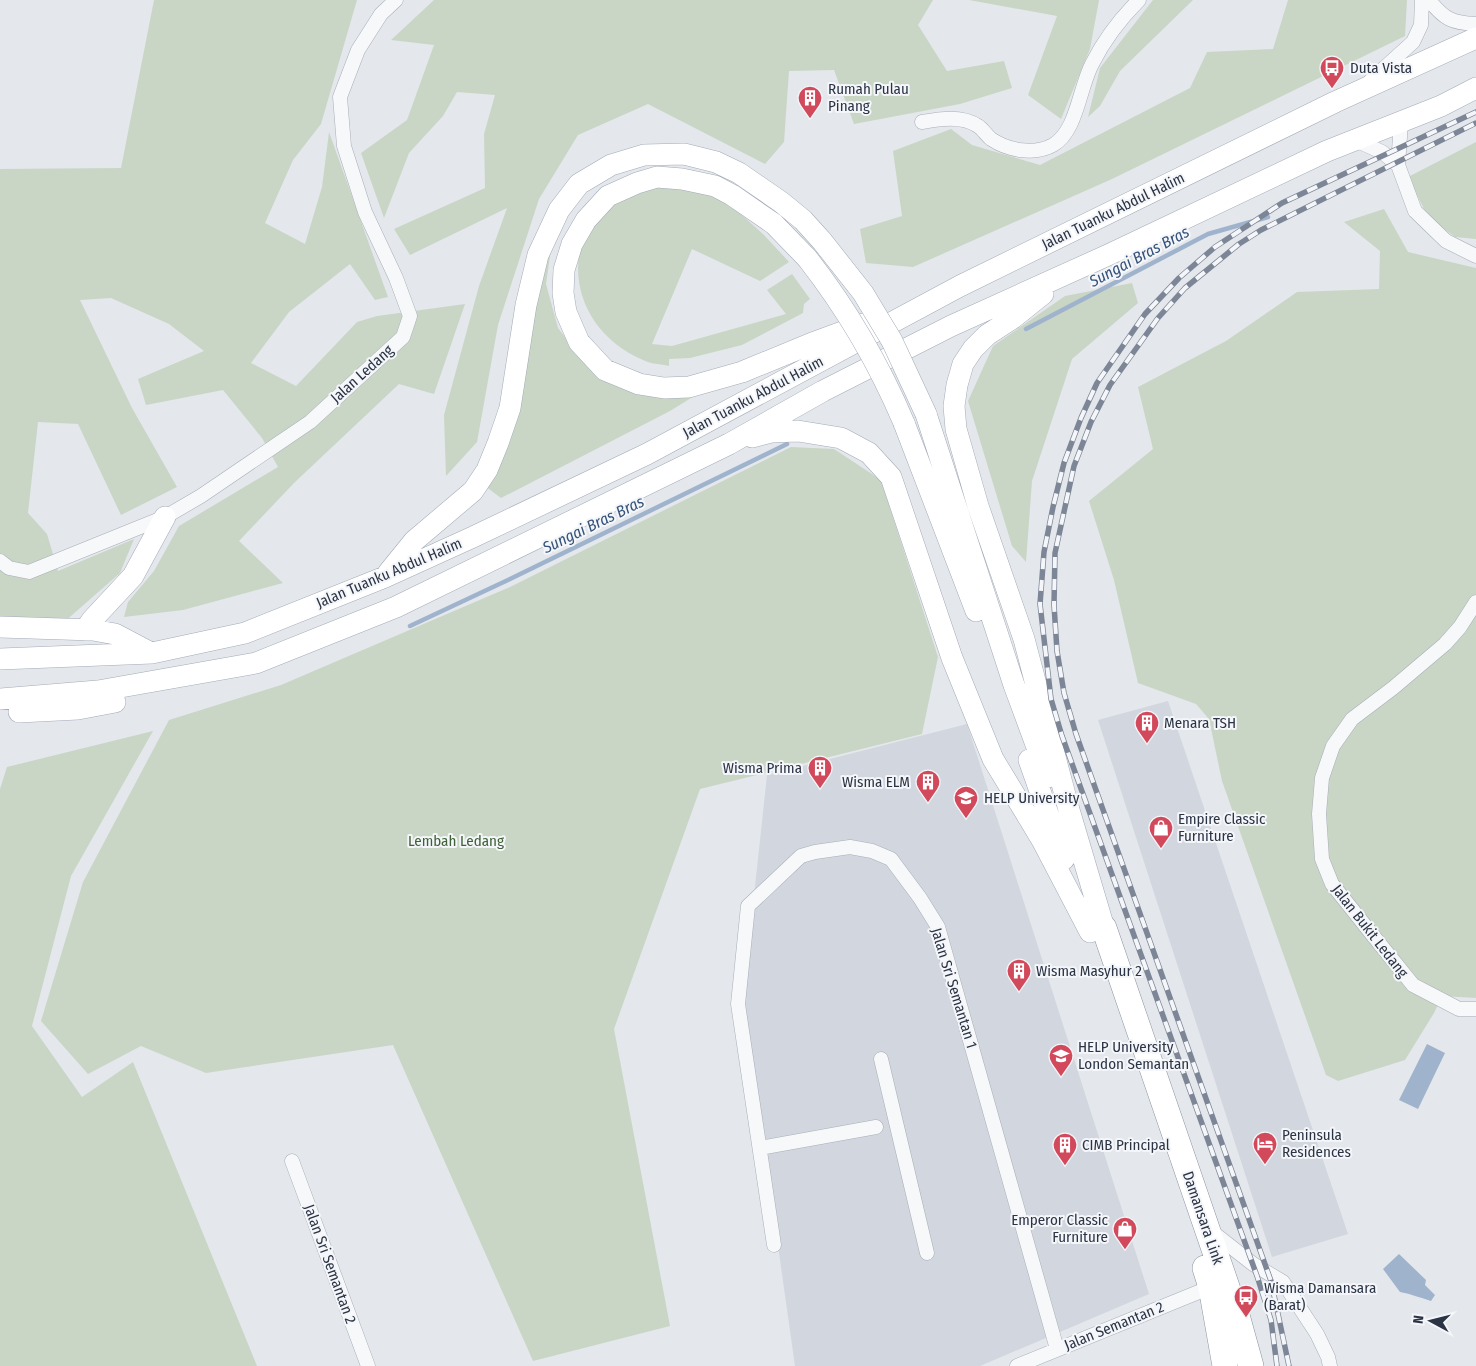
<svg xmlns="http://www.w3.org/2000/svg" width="1476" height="1366" font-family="'Fira Sans Condensed',sans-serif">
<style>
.built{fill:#d2d6de}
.green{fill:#c9d6c5}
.water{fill:#9fb4cc}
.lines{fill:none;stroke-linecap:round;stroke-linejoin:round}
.stream{stroke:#9fb4cc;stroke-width:4.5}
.street-casing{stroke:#a9aeb7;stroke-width:15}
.primary-casing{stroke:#a3abb8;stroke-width:22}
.highway-casing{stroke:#8b94a3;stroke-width:26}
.street{stroke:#f7f8fa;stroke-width:14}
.primary{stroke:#fff;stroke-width:21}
.highway{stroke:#fff;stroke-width:25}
.rail-casing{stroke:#7d8696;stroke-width:5.5}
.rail{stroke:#f4f6f9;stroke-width:4;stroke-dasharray:11;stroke-linecap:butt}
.primary-bridge-casing{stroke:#a3abb8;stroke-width:22;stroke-linecap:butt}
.primary-bridge{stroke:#fff;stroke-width:21}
.labels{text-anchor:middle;stroke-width:4;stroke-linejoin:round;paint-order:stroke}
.poi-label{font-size:15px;fill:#2b3445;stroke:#f4f6f9;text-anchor:start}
.street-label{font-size:15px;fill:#2b3445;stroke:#f4f6f9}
.park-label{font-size:15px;fill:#3f6138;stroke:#f4f6f9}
.water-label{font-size:16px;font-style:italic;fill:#34527a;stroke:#f4f6f9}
</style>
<rect width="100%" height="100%" fill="#e4e7ec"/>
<!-- built -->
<path class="built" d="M1168,701L1348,1234L1272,1257L1098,720Z
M967,724L1149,1294L980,1366H795L743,998L767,775Z"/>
<!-- green -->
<path class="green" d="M154,0H357L321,124L293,160L265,223L305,244L322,187L329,132L388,297L375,300L350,264L289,312L251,363L296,386L357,322L377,316L465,304L434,394L399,384L294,483L239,541L283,583L183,610L124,617L128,602L154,571L179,526L278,467L262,438L223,390L146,405L138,379L204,351L169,324L111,298L80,300L132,408L177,487L121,515L78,424L38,422L28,513L47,534L58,571L134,539L120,573L63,623L0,621V169L121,168Z
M434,0H933L918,25L947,71L1004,61L1012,88L960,104L854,124L834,70L789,71L784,142L765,164L648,104L578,135L539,199L498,325L477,442L446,476L444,415L479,286L507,208L410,255L394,229L485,188L484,134L495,95L457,92L443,116L409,153L384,218L361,153L407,120L434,45L391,40Z
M969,0H1099L1090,49L1061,119L1028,95L1057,16Z
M1153,0H1193L1120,71L1100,106L1088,117L1100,68Z
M1288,0H1407L1405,36L1112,179L913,267L866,263L860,229L902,216L893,151L951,129L972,145L1040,165L1190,88L1207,52L1273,49Z
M1476,142V239L1455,237L1428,217L1408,177Z
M644,179L722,197L764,235L789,262L760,281L692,249L652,344L672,346L786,314L767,290L792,274L810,299L804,304L803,313L742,345L690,358L669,359V366C661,364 650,364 643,360C587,336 561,277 590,221C594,214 634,186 644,179Z
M1384,209L1408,252L1476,268V998L1442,996L1434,1013L1405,1060L1338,1081L1326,1075L1222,781L1209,719L1196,704L1138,683L1114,580L1089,501L1153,449L1138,387L1226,341L1297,292L1379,289L1380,251L1344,222Z
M551,249L546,284L558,328L586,364L696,395L670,411L501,498L485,486L543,264Z
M1132,283L1138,303L1072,359L1032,481L1026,562L1012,546L968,401L993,346L1065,296Z
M791,447L834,449L881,480L938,657L922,734L700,789L614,1029L670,1326L533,1361L393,1045L206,1073L141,1046L88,1074L41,1021L83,882L169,720L281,685L510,587Z
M153,731L71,876L32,1026L82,1097L133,1062L257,1366H0V789L7,767Z"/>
<!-- water -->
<path class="water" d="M1427,1044L1445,1053L1418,1109L1399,1100Z
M1399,1254L1426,1280L1425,1285L1435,1295L1431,1301C1421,1298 1411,1294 1400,1292L1383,1269Z"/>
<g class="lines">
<!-- stream -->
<path class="stream" d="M1026,329L1208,234L1268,217
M410,626L508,580L787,444"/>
<defs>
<path id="street" d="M1429,0C1444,19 1452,23 1476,24
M1371,80L1413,42L1421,25L1422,0
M922,122C939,119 962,115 978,126C983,129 986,135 991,139C1009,151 1035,155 1053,145C1077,131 1079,89 1092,64C1104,40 1120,19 1139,0
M1401,122L1398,165L1415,211L1446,241L1476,256
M1355,140L1382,152L1398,165
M0,561L9,568L29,572L165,517L201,496L310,422L403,337L410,316L396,278L365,212L344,146L340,97L358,50L381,14L396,0
M1476,602L1460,627L1445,644L1393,688L1352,719L1333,746L1322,778L1319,814L1322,859L1332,884L1371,933L1413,985L1459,1009H1476
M881,1059L927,1253
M760,1148L876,1127
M292,1161L368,1366
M1211,1231L1253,1264L1283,1282L1317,1334L1328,1357L1330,1366
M774,1245L738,1004L748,906L801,856L815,852L850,847L872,851L891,859L920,898L938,927L1057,1349
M1017,1366L1211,1287"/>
<path id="primary" d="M807,258L774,224L732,195L715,186L682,179L657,177L637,183L608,196L586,220L572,244L564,270L563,293L566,312L579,342L605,370L639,384L664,388L689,387L742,372L815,342L869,322
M1043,294L1013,318L987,335L973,349L963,364L957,385L954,406L956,429L978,506L1024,639L1069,810L1104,928
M926,414L1014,685L1048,777
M904,423L976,611
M752,437L771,432L798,431L841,438L869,453L891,477L952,658L993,759L1042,840L1090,932
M388,573L414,541L473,491L487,470L498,443L510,408L526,305L538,255L559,210L579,184L611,165L644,155L684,154L716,162L739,173L781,202L803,220L822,241
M0,627L93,630L115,634L151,653
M85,630L92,620L133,576L165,517
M0,659L152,653L245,633L385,577L473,537L647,454L960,286L1335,102L1476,38
M0,699L98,691L256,663L396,607L729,444L823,391L951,326L1108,255L1327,151L1441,106L1476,88
M19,712L78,709L115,702
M1029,760L1064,859"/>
<path id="highway" d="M1104,928L1238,1319L1251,1366
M1205,1268L1211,1287L1225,1366"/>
</defs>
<!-- street casing -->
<use href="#street" class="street-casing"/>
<!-- primary casing -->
<use href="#primary" class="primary-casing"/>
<!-- highway casing -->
<use href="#highway" class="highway-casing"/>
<!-- street -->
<use href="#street" class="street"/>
<!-- primary -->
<use href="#primary" class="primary"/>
<!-- highway -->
<use href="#highway" class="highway"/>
<defs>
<path id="rail" d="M1277,1366L1271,1320L1257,1276L1062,736L1051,699L1040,604L1044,552L1053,507L1064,463L1081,418L1097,383L1145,314L1179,278L1215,247L1282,203L1476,112
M1289,1366L1271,1281L1076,734L1064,693L1057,651L1054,605L1055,553L1074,466L1091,422L1110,385L1158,318L1185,288L1239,244L1261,230L1476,123"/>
</defs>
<!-- rail casing -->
<use href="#rail" class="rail-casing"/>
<!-- rail -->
<use href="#rail" class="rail"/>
<defs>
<path id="primary-bridge" d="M822,241L863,293L892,341L926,414
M807,258C847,309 879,364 904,423"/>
</defs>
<!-- primary-bridge casing -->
<use href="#primary-bridge" class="primary-bridge-casing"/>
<!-- primary-bridge -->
<use href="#primary-bridge" class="primary-bridge"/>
</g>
<!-- icons -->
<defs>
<symbol id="bus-pin" viewBox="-11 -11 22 30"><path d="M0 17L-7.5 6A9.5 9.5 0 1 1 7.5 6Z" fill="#d1495b" stroke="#f4f6f9"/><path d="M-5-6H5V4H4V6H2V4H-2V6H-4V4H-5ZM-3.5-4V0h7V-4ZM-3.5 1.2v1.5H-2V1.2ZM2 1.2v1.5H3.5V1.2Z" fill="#fff"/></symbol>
<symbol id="building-pin" viewBox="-11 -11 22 30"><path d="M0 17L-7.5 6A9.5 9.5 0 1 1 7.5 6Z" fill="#d1495b" stroke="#f4f6f9"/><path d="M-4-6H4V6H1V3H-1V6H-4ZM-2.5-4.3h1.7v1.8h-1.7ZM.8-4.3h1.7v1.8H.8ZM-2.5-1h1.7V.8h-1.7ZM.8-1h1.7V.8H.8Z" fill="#fff"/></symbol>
<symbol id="university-pin" viewBox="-11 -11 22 30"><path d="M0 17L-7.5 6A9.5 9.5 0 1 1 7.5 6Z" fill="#d1495b" stroke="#f4f6f9"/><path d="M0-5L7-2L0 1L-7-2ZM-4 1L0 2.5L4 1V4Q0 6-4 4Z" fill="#fff"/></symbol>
<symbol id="shop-pin" viewBox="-11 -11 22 30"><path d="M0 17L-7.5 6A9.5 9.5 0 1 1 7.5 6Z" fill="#d1495b" stroke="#f4f6f9"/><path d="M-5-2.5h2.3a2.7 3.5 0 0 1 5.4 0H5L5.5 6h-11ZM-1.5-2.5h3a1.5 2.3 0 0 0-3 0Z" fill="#fff"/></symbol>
<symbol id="hotel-pin" viewBox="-11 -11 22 30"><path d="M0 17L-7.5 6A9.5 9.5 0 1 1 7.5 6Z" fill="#d1495b" stroke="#f4f6f9"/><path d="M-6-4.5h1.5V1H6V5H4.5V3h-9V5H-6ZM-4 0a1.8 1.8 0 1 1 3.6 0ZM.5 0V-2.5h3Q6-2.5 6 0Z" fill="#fff"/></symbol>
</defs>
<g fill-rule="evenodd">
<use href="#bus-pin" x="1318" y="54" width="28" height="38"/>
<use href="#building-pin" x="796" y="84" width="28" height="38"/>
<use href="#building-pin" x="1133" y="709" width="28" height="38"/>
<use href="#building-pin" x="806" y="754" width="28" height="38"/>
<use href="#building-pin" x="914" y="768" width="28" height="38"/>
<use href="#university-pin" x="952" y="784" width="28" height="38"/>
<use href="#shop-pin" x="1147" y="814" width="28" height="38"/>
<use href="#building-pin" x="1005" y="957" width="28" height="38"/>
<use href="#university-pin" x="1047" y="1042" width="28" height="38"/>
<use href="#hotel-pin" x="1251" y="1130" width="28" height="38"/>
<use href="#building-pin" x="1051" y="1131" width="28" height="38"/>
<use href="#shop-pin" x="1111" y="1215" width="28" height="38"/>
<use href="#bus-pin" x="1232" y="1283" width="28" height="38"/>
</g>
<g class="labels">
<!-- poi labels -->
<g class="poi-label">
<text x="1350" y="73">Duta Vista</text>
<text x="828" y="94">Rumah Pulau<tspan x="828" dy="17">Pinang</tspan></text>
<text x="1164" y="728">Menara TSH</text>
<text x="802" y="773" text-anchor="end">Wisma Prima</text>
<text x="910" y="787" text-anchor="end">Wisma ELM</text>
<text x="984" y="803">HELP University</text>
<text x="1178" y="824">Empire Classic<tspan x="1178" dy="17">Furniture</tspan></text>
<text x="1036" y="976">Wisma Masyhur 2</text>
<text x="1078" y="1052">HELP University<tspan x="1078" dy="17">London Semantan</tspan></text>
<text x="1282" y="1140">Peninsula<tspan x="1282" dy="17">Residences</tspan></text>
<text x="1082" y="1150">CIMB Principal</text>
<text x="1108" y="1225" text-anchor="end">Emperor Classic<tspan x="1108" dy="17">Furniture</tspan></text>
<text x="1264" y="1293">Wisma Damansara<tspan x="1264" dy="17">(Barat)</tspan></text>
</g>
<!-- street labels -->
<g class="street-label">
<text transform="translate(1113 211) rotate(-26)" y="5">Jalan Tuanku Abdul Halim</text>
<text transform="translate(362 374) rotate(-42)" y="5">Jalan Ledang</text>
<text transform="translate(753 397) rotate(-28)" y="5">Jalan Tuanku Abdul Halim</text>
<text transform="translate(389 573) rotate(-23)" y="5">Jalan Tuanku Abdul Halim</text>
<text transform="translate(1370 931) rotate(52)" y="5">Jalan Bukit Ledang</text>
<text transform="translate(954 988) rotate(73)" y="5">Jalan Sri Semantan 1</text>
<text transform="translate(1203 1218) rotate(71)" y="5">Damansara Link</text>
<text transform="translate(330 1264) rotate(70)" y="5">Jalan Sri Semantan 2</text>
<text transform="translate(1114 1326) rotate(-22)" y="5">Jalan Semantan 2</text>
</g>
<!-- park labels -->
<g class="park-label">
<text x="456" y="846">Lembah Ledang</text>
</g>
<!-- water labels -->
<g class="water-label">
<text transform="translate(1139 256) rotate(-28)" y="6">Sungai Bras Bras</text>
<text transform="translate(593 524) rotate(-26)" y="6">Sungai Bras Bras</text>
</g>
</g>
<!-- north arrow -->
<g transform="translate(1431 1321) rotate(277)" stroke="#f4f6f9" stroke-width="4" paint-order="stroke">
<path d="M0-4L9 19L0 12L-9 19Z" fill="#2b3445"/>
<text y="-8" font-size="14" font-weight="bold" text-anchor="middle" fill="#2b3445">N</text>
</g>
</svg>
